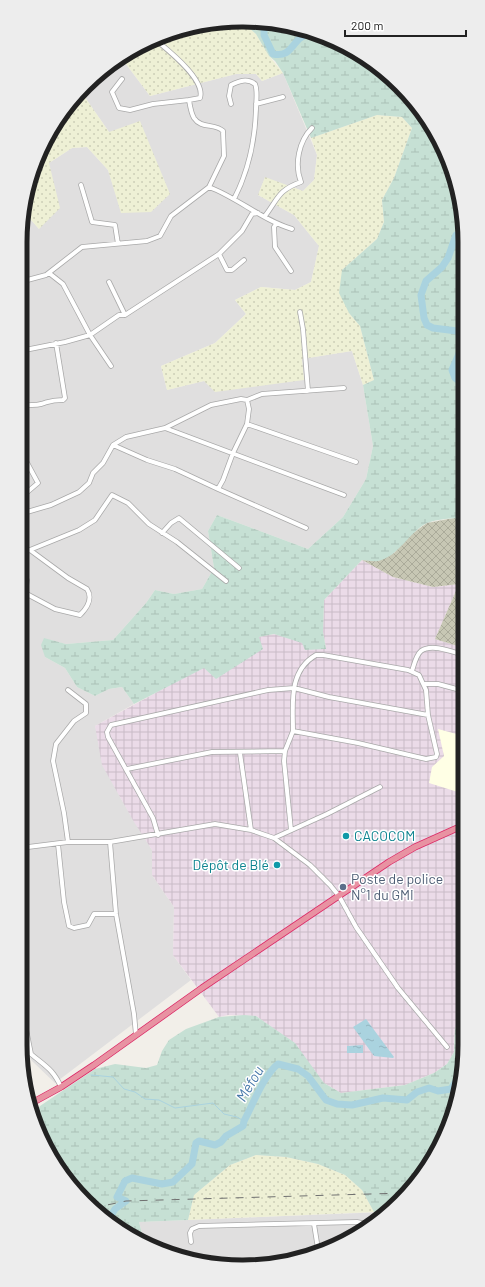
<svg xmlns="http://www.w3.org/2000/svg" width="485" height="1287" font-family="Barlow,sans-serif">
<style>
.residential{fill:#e0dfdf}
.industrial{fill:url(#industrial-grid)}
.education{fill:#ffffe5}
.construction{fill:url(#construction-cross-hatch)}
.farmland{fill:url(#farmland-dots)}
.wetland{fill:url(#wetland-marsh)}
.water{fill:url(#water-ripples)}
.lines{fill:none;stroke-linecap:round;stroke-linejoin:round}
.stream{stroke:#aad3df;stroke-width:1}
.river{stroke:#aad3df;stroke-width:7}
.minor-casing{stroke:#a9a9a9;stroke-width:5.5}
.highway-casing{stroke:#dc2a67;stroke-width:7}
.minor{stroke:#fff;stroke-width:4}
.highway{stroke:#e892a2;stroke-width:5.5}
.rail{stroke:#707070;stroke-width:1;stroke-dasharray:8 8;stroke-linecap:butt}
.culture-dot{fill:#0f9aa8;stroke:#fff;stroke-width:1.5}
.service-dot{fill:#5c6f8a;stroke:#fff;stroke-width:1.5}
.labels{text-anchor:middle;stroke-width:3;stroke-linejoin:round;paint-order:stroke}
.culture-label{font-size:14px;fill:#0d838f;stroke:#fff;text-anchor:start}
.service-label{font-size:14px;fill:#4e5e75;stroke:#fff;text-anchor:start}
.water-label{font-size:15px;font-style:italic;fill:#4a7aab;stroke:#fff}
.rim{fill:none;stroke:#222;stroke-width:5}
</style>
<defs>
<pattern id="industrial-grid" width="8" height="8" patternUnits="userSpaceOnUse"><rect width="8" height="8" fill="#ebdbe8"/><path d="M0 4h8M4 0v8" fill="none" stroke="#c9bcc7"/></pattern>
<pattern id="construction-cross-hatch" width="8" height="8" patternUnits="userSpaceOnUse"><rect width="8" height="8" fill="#c7c7b4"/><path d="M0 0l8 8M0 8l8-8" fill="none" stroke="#abab9a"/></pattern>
<pattern id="farmland-dots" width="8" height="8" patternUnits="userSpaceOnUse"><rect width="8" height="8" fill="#eef0d5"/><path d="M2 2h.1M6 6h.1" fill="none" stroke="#ccceb7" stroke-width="1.8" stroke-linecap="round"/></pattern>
<pattern id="wetland-marsh" width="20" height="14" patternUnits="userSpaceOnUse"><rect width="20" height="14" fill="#c6e0d4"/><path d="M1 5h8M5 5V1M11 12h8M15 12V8" fill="none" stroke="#aac0b6"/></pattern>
<pattern id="water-ripples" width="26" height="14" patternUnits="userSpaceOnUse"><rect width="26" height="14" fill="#aad3df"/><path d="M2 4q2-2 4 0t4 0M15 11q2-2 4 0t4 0" fill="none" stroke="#92b5bf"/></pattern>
</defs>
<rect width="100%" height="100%" fill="#f2efe9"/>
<!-- residential -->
<path class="residential" d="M123,60L150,96L236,74H256L262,81L283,73L317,155L314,180L303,191L265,178L258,195L294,215L319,246L311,282L295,290L261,287L235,300L246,314L215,343L161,366L167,390L204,381L304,380L301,359L352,351L363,385L373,446L366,479L343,517L308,549L217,515L208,531L214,568L202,589L174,594L155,590L146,603L113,640L66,644L45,639V657L65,668L77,687L95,696L109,689L122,687L134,704L95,726L120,797L152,850V875L174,907L173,955L191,980L55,1083L32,1061L20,1044V243L24,212L39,229L49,163L72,148L87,147L108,170L122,213L109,132L82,93Z
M385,1212L366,1230L286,1263L213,1265L144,1241L139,1222Z"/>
<!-- industrial -->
<path class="industrial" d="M362,560L393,577L433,587L459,584L435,639L464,648V721L461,729L464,730L465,1005L455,1029L454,1052L447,1064L434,1073L405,1085L341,1093L324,1083L274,1029L256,1016L228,1015L219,1017L173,955L174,907L152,875V850L134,822L102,765L95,726L258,637L274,634L326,648L323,632L324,600Z"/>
<!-- education -->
<path class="education" d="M438,729L464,736V794L429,783L432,767L444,756Z"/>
<!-- construction -->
<path class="construction" d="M454,518H464V648L435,639L459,584L433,587L393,577L362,560L378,561L394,553L409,536L427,523Z"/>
<!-- farmland -->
<path class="farmland" d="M214,22L237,23L248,27L256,34L269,56L283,73L262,81L256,74H236L150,96L123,60L109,69L131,50Z
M82,93L109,132L140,121L170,194L151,212L121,213L108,170L87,147L72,148L49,163L60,208L39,229L24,212L28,185L66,107Z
M377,115L402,117L412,128L394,178L382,200L384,222L377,239L342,270L349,313L360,326L374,380L363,385L352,351L302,359L304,380L215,392L204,381L167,390L161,366L215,343L246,314L235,300L261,287L295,290L311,282L319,246L294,215L258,195L265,177L303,191L314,180L317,155L311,138Z
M256,1155L286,1157L318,1164L345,1175L362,1190L374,1212L188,1220L194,1195L230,1165Z"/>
<!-- wetland -->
<path class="wetland" d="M237,23L300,28L366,57L410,96L442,144L463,213L464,518C453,518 437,519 427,523C409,532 398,557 378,561C373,562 367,560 362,560L324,600L323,632L326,649L305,650L302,643L274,634L259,637L263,649L216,679L204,668L134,704L122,687L109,689L95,696L77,687L65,668L45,657L41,645L44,638L66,644L113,640L146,603L155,590L174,594L202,589L214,568L208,531L217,515L308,549L343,517L366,479L373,446L363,385L374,380L360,326L349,313L339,293L342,270L377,239L384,222L382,200L394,178L412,128L402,117L377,115L311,138L283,73L275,61L269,56L256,34L248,27Z
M465,1005V1045L457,1102L419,1180L385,1212H374L362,1190L345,1175L318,1164L286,1157L256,1155L230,1165L194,1195L188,1220L139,1222L144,1241L131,1237L75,1191L32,1117L40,1106L95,1069L115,1064L146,1068L157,1065L162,1051L169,1040L186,1029L219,1017L244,1015L256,1016L295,1043L324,1083L341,1093L405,1085L434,1073L447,1064L454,1052L455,1029Z"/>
<!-- water -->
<path class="water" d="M366,1019L394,1057L393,1058L374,1056L353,1027Z
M363,1045V1053H347V1046Z"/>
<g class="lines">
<!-- stream -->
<path class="stream" d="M91,1075L113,1077L124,1089L135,1092L145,1099L159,1100L175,1108L213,1103L224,1114L237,1117L244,1121"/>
<!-- river -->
<path class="river" d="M264,25V35L273,54C288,57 290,48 299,39C303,36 307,34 311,33
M463,231L456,235L448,258L442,267L426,281L421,295L424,318L427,325L433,328L457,331C467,343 457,357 452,370L455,378L463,384
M464,410C458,418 458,425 464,432
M462,1068V1049L465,1043
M109,1219L115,1209L126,1201L117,1197L125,1181L132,1178L162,1184L173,1182L192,1164L196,1143L199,1141L215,1145L221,1142L226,1136L243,1126L244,1121C253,1104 264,1075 278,1064L298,1069L308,1076L326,1100L337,1104L352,1105L383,1098L407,1100L417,1092L429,1088L438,1091L451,1089L461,1073"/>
<defs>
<path id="minor" d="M157,41C169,51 206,80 200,98L189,100
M231,104L229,96L231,85C239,81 247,78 255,84C258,91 256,101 256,109C255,142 249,170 234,199
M256,104L283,97
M81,185L92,222L115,225L118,244
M209,187C238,198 262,220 292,229
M265,216C278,199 278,190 301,182C294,164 299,141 312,128
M276,224L274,227L275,247L291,271
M219,254L227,270H232L244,260
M49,273L63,284L90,335L119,315H125L109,282
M20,282L46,275L82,247L147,241L160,236L171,216L209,187L224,156L223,131C215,123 201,129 194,118C191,113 190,106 189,100L153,104L130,110L119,108L112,92L122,79
M300,312L303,329L308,391
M125,315L219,254L242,231L252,214L258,213
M20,351L65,342L90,335L111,366
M20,415V407C27,404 34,406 41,404C51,401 51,400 63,400L65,398L56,343
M20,416V427L25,434V459L38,483L25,494L20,496
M247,424L356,462
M165,428L344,495
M113,445L147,460L175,469L218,489L223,480L233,453L247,424L249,409L247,400
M218,489L306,528
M20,514L51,505L79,492L89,483L93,473L103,463L113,445L126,437L165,428L211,405L241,399L247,400L262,394L344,388
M162,533L171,523L179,518L239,568
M20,554L79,530L95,520L112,495L128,503L149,524L177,542L226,581
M20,573L27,580L25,593L55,609L80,615C87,608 93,598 87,589L68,578L30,550
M316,655H323L408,670L419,675L426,690L428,715L437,754L436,757L426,759L358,743L293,731C293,704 288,671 316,655Z
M412,671C414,665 416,655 421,651C432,643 453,652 464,655
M424,684H438L464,691
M68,690L86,704V713L74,721L56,744L53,761L64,813L68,842
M285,751L284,761L291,830
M240,753L251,830
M127,769L212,752L285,751L293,731
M158,835L153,818L108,737L107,732L111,725L268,690L294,688L329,697L428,715
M274,838L327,814L380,787
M110,842L116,914L134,1014L136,1035
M58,844L64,902L69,926L74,928L88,925L94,914H116
M20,848L68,842H110L215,824L251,830L274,838L310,865L330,885L339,896L356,927L398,988L447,1047
M20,999L31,1054C45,1066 53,1069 61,1087
M314,1224L318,1249
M191,1242L190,1233L192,1229L199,1226L357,1222L371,1225"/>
<path id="highway" d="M30,1104L61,1087L94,1065L202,988L389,862L415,847L464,825"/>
</defs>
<!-- minor casing -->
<use href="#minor" class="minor-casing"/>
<!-- highway casing -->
<use href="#highway" class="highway-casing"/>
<!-- minor -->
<use href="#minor" class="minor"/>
<!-- highway -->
<use href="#highway" class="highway"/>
<!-- rail -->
<path class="rail" d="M92,1205H107L126,1201L405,1193"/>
</g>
<!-- markers -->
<g class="culture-dot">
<circle cx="346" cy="836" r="4"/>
<circle cx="277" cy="865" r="4"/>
</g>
<circle class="service-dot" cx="343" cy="887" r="4"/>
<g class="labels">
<!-- culture labels -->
<g class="culture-label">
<text x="354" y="841">CACOCOM</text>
<text x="269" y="870" text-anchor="end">Dépôt de Blé</text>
</g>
<!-- service labels -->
<g class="service-label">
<text x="351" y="884">Poste de police<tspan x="351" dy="16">N°1 du GMI</tspan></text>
</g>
<!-- water labels -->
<g class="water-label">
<text transform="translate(250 1084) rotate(-59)" y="5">Méfou</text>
</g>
</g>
<!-- crop -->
<path d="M0 0H485V1287H0ZM242 27H243A215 215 0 0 1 458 242V1045A215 215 0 0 1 243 1260H242A215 215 0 0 1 27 1045V242A215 215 0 0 1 242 27Z" fill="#ededed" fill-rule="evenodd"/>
<path class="rim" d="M242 27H243A215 215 0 0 1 458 242V1045A215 215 0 0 1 243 1260H242A215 215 0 0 1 27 1045V242A215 215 0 0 1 242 27Z"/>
<!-- scale -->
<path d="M345 30v6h121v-6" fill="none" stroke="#222222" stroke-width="2"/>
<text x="351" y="30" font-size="12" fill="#222222" stroke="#ffffff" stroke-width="3" paint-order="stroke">200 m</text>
</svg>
